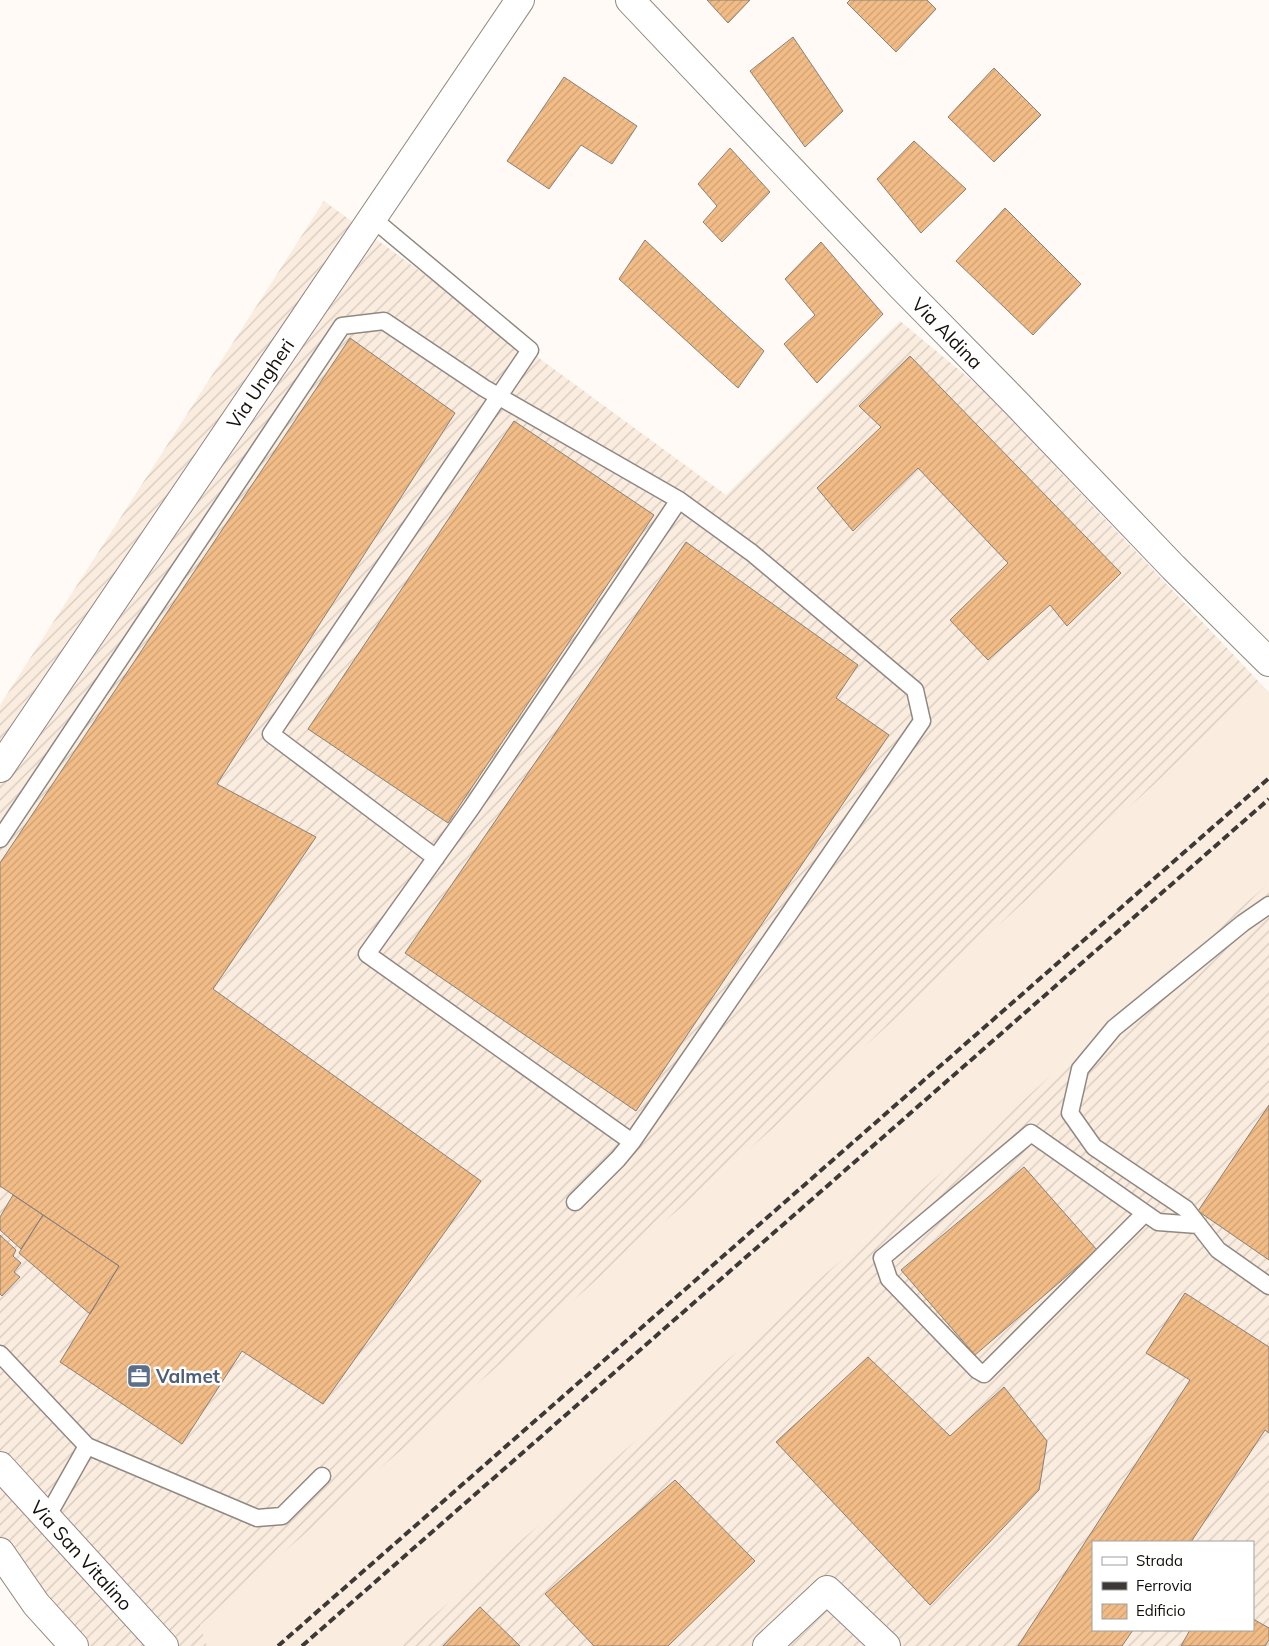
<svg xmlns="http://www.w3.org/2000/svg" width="1269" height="1646" font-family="Mulish,sans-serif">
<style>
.built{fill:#faecdf}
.industrial{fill:url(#industrial-furrows);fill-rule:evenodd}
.building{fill:url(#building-hatch);stroke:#89817a}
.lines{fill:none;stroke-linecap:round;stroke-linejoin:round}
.service-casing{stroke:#908982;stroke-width:19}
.minor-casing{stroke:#908982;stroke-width:30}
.tertiary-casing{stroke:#908982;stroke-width:30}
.service{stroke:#fff;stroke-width:16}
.minor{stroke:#fff;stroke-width:28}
.tertiary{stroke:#fff;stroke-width:28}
.rail{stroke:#3d3936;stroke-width:4;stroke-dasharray:8 4;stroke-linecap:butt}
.labels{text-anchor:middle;stroke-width:5;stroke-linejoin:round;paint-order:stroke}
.street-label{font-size:19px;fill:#120f0c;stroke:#fff}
.service-label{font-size:19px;font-weight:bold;fill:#4e5e75;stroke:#fff;text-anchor:start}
</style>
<defs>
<pattern id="industrial-furrows" width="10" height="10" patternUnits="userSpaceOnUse" patternTransform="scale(1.25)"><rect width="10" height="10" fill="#faecdf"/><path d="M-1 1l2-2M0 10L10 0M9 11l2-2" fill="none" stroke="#d5c9be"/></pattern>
<pattern id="building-hatch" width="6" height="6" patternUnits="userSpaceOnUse" patternTransform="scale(1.25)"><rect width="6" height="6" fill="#f2bc87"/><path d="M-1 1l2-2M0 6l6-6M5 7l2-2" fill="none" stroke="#cea073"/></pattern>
</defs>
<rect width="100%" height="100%" fill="#fffaf5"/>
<!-- built -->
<path class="built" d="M1263,686L1269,692V883L1174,965L1019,1104L560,1507L398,1646H207L199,1625L629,1252L789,1115Z"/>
<!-- industrial -->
<path class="industrial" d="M324,201L726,495L900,321L982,389L1263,686L789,1115L629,1252L200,1625L207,1646H57L0,1573V705Z
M1269,883V1646H398L560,1507L1019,1104L1174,965ZM1093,1542H1253V1630H1093Z"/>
<!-- building -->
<path class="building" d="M707,0H750L728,23Z
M850,0H927L936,9L896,52L847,3Z
M793,37L843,111L805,147L750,71Z
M994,68L1041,115L994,162L948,117Z
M564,77L637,126L612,164L581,145L549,189L507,161Z
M914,141L966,189L921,233L877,179Z
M730,148L770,192L722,242L703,222L717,206L698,184Z
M1005,208L1081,284L1033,335L956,261Z
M645,240L764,351L738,388L619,279Z
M821,242L883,314L817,383L784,344L815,315L785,279Z
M350,338L455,413L217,784L316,837L213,989L481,1181L323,1404L242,1351L182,1444L60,1362L119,1266L0,1186V863Z
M910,356L1121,573L1067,626L1050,605L988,660L950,620L1008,563L918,468L853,531L817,488L881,427L859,406Z
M514,421L654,515L448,823L308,729Z
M686,542L858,665L836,698L889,735L636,1111L405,953Z
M1269,1105V1260L1198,1211Z
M1024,1167L1097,1250L975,1355L901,1270Z
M13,1195L43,1215L21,1249L0,1230V1217Z
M43,1215L119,1266L90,1314L19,1253Z
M0,1235L16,1250L13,1256L21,1263L14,1272L20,1277L2,1296L0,1294Z
M1185,1293L1269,1347V1433L1265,1430L1191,1542H1093V1630H1133L1122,1646H1018L1190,1380L1146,1353Z
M868,1357L950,1436L1004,1387L1047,1441L1039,1490L930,1605L776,1442Z
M675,1480L755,1561L668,1646H594L545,1594Z
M480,1607L520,1646H443Z
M1253,1619L1269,1628V1640L1265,1646H1181L1190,1630H1253Z"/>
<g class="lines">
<defs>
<path id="service" d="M372,218L530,350L271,734L436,858
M0,839L342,326L384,321L484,388L679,500L752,553L915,690L922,721L632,1142L367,954L472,807L679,500
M1269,905L1243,923L1114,1028L1080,1069L1070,1113L1094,1147L1186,1209L1218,1250L1269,1286
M575,1202L618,1159L632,1142
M1145,1213L984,1374L977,1370L889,1279L882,1258L1031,1133L1145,1213L1158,1222L1198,1225
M0,1354L87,1446
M47,1517L87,1446L257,1518L282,1516L322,1476"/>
<g id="minor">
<path id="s1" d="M630,0L902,287L1017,404L1173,567L1269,662"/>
<path id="s2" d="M0,768L520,0"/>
<path d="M767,1646L827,1590L886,1646"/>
</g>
<g id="tertiary">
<path id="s3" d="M0,1466L164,1646"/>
<path d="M0,1552L36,1604L74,1646"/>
</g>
</defs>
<!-- service casing -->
<use href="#service" class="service-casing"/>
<!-- minor casing -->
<use href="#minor" class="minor-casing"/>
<!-- tertiary casing -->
<use href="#tertiary" class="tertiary-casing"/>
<!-- service -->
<use href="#service" class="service"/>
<!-- minor -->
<use href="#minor" class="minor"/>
<!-- tertiary -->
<use href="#tertiary" class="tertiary"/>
<!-- rail -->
<path class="rail" d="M278,1646L1269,778
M302,1646L1269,799"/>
</g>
<!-- icons -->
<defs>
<symbol id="office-square" viewBox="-11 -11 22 22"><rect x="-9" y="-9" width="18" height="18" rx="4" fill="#5c6f8a" stroke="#fff"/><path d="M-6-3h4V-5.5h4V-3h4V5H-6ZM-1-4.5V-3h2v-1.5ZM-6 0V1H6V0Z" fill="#fff"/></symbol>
</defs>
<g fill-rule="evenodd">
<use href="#office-square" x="125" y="1362" width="28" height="28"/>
</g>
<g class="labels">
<!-- street labels -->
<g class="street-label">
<text dy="7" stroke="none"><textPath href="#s1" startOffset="460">Via Aldina</textPath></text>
<text dy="7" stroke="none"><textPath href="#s2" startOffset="464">Via Ungheri</textPath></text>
<text dy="7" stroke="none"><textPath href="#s3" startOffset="121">Via San Vitalino</textPath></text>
</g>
<!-- service labels -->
<g class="service-label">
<text x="156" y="1383">Valmet</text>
</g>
</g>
<!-- legend -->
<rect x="1092" y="1541" width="162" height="90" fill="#ffffff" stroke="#a09f9e"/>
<rect x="1102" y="1557" width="25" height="8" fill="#ffffff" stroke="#a09f9e"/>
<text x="1136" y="1566" font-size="15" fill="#120f0c">Strada</text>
<rect x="1102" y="1582" width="25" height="8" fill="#3d3936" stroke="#a09f9e"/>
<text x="1136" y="1591" font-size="15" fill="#120f0c">Ferrovia</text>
<rect x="1102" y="1604" width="25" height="15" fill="url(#building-hatch)" stroke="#a09f9e"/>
<text x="1136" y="1616" font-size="15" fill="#120f0c">Edificio</text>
</svg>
